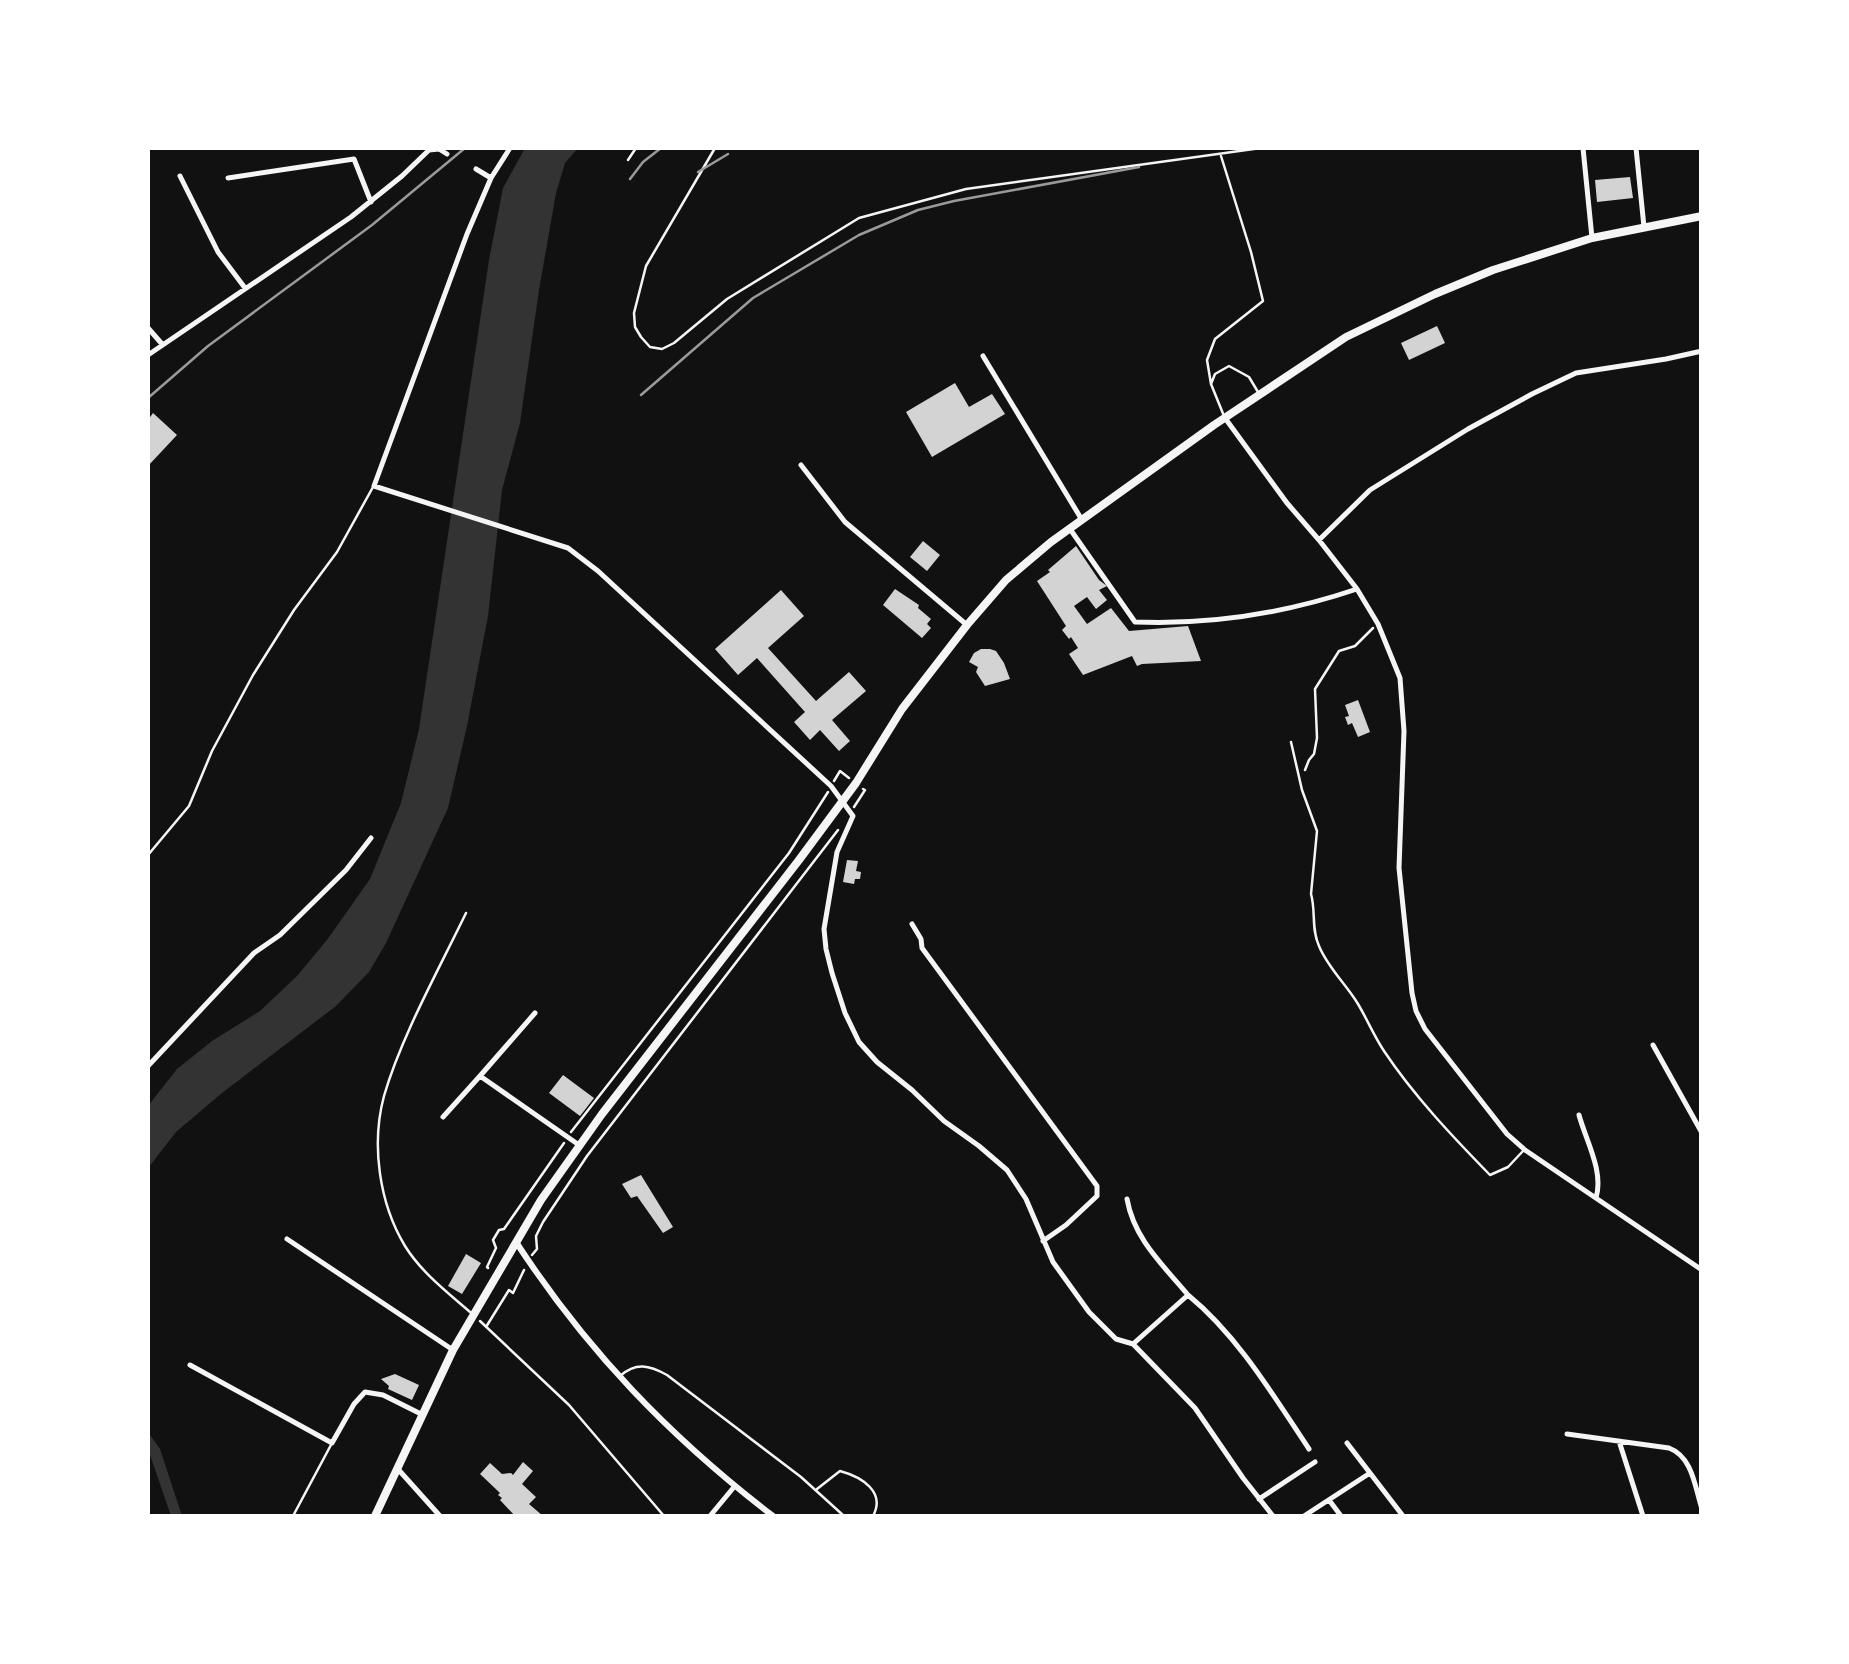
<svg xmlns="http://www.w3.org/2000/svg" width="1849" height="1664" font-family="'PT Sans Narrow',sans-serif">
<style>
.water{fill:#333}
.building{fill:#d3d3d3}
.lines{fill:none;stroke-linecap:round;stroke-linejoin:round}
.path{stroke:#f5f5f5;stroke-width:2.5}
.service{stroke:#f5f5f5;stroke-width:2.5}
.minor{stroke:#f5f5f5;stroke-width:5}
.secondary{stroke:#f5f5f5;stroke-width:6}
.primary{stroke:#f5f5f5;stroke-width:8}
.rail{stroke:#9a9a9a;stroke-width:2.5}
</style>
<rect width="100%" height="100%" fill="#111"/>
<!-- water -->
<path class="water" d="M525,148H578L565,163L556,193L539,290L520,423L502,490L488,616L467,726L448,808L386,943L369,972L336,1006L222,1093L176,1132L148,1168V1106L177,1069L212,1041L260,1011L297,976L327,940L370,879L401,803L419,729L489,260L503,188Z
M148,1432L160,1449L182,1516H171L148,1449Z"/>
<!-- building -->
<path class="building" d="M1630,177L1633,198L1597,202L1595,180Z
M1437,326L1445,343L1409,360L1401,343Z
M955,383L969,407L992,394L1005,414L932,457L906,412Z
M153,413L177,435L148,466V420Z
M923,541L940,555L927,571L910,557Z
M1076,546L1099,580L1107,586L1099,590L1107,600L1096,609L1087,597L1074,606L1087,624L1111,608L1129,631L1188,626L1201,661L1142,664L1137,666L1132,656L1083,675L1069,654L1078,648L1071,637L1069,639L1062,630L1066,626L1037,581L1050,572L1048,570Z
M895,589L919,605L918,608L931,619L927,624L931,628L922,638L883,605Z
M781,590L804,616L768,648L816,701L849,672L866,691L832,720L850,741L839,751L820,730L810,740L794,722L805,712L757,658L738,675L715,649Z
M981,649H990L996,651L1004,663L1010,679L985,686L976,672L978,667L969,662L974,653Z
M1358,700L1370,732L1358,737L1352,723L1348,725L1345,717L1349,716L1345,705Z
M847,860L858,861L856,871L861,872L860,879H855L854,884L843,882Z
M563,1075L594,1098L580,1116L549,1093Z
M641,1175L673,1227L663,1233L637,1196L631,1198L622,1184Z
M466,1254L481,1263L462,1294L448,1286Z
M395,1374L419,1385L412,1400L388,1389L389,1386L381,1379Z
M523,1462L533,1471L522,1484L536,1497L529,1504L543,1516H515L500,1500L502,1498L498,1495L500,1493L480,1474L490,1463L502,1474L511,1473L513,1475Z"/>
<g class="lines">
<!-- path -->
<path class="path" d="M1305,770L1309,760L1314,754L1317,738L1315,689L1339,651L1355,646L1373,628
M834,781L840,771L849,778
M854,807L865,790L863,789
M571,1132L789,853L828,792
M532,1255L537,1249L536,1236L543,1222L587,1156L838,830
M488,1268L487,1267L496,1248L493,1240L499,1230L504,1229L564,1143
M480,1321L569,1405L664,1516
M486,1327L509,1290L513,1293L524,1270"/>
<!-- service -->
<path class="service" d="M715,148L646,266L634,313L635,327L641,337L650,347L662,349L674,343L727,299L859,218L966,189L1261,148
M628,160L636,148
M1211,384L1207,360L1215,339L1263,301L1251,252L1221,156
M1224,416L1211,384L1215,374L1229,366L1249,377L1258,392
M1291,742L1302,790L1317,831L1311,894C1316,911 1311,929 1319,946C1328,968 1346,984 1358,1004C1367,1019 1374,1036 1384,1051C1414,1096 1452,1136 1490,1175L1508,1167L1523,1151
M148,855L189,806L212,751L253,675L294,610L337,552L373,487
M466,913C439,969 401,1037 384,1096C371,1144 379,1203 405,1246C421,1272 447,1292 470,1312
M620,1376C636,1362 649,1365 667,1375L801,1477L844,1516
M817,1489L840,1471C862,1477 886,1492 873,1516
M293,1516L332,1443"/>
<!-- minor -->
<path class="minor" d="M510,148L491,178L467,234L374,486L568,548L598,571L831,786L853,816L837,852L824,929L826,949L832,973L845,1013L859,1042L877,1062L912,1090L944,1121L979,1146L1007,1170L1026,1199L1053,1262L1089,1312L1116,1339L1133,1344L1195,1408L1243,1478L1273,1516
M1583,148L1592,238
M1636,148L1644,227
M476,169L491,178
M180,176L218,252L245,288
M228,178L354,159L371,202
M148,328L162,344
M148,355L351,217L402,176L429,150L439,149L447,154
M983,356L1082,520
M1225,418L1287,503L1319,540L1357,589L1378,624L1400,678L1404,731L1399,868L1412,993L1416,1011L1425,1029L1507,1134L1525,1150L1702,1270
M801,465L845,522L967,625
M1070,529L1135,622C1210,625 1286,613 1357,589
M1319,540L1370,490L1468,429L1532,394L1576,373L1666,359L1702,351
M912,924L921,939L922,948L1097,1186V1196L1066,1225L1043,1241
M1653,1045L1702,1133
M148,1066L254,953L280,935L346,870L371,838
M480,1076L535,1013
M1579,1115C1586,1141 1604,1171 1596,1198
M443,1117L480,1076L579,1145
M1127,1199C1134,1239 1163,1265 1188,1295L1133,1344
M287,1239L453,1350
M1188,1295C1238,1336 1273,1395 1309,1449
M190,1365L332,1443L354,1404L365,1392L383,1395L421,1414
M1567,1434L1669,1448C1693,1457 1695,1488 1702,1509
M1619,1441L1643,1516
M1347,1443L1403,1516
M397,1468L440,1516
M1259,1499L1315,1462
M1329,1500L1341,1516
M710,1516L734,1487
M1304,1516L1370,1473"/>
<!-- secondary -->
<path class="secondary" d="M516,1242C587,1351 670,1437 773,1516"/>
<!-- primary -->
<path class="primary" d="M375,1516L453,1350L541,1200L602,1114L799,860L856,783L902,709L967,625L1006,580L1051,542L1214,425L1346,337L1435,294L1493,270L1592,238L1702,216"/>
<!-- rail -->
<path class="rail" d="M698,172L728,154
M630,179L643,162L661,148
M641,395L753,298L859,235L918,210L954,201L1139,167
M148,398L208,346L372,225L465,148"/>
</g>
<!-- border -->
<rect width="1849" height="1664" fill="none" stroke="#ffffff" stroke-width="300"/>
</svg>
